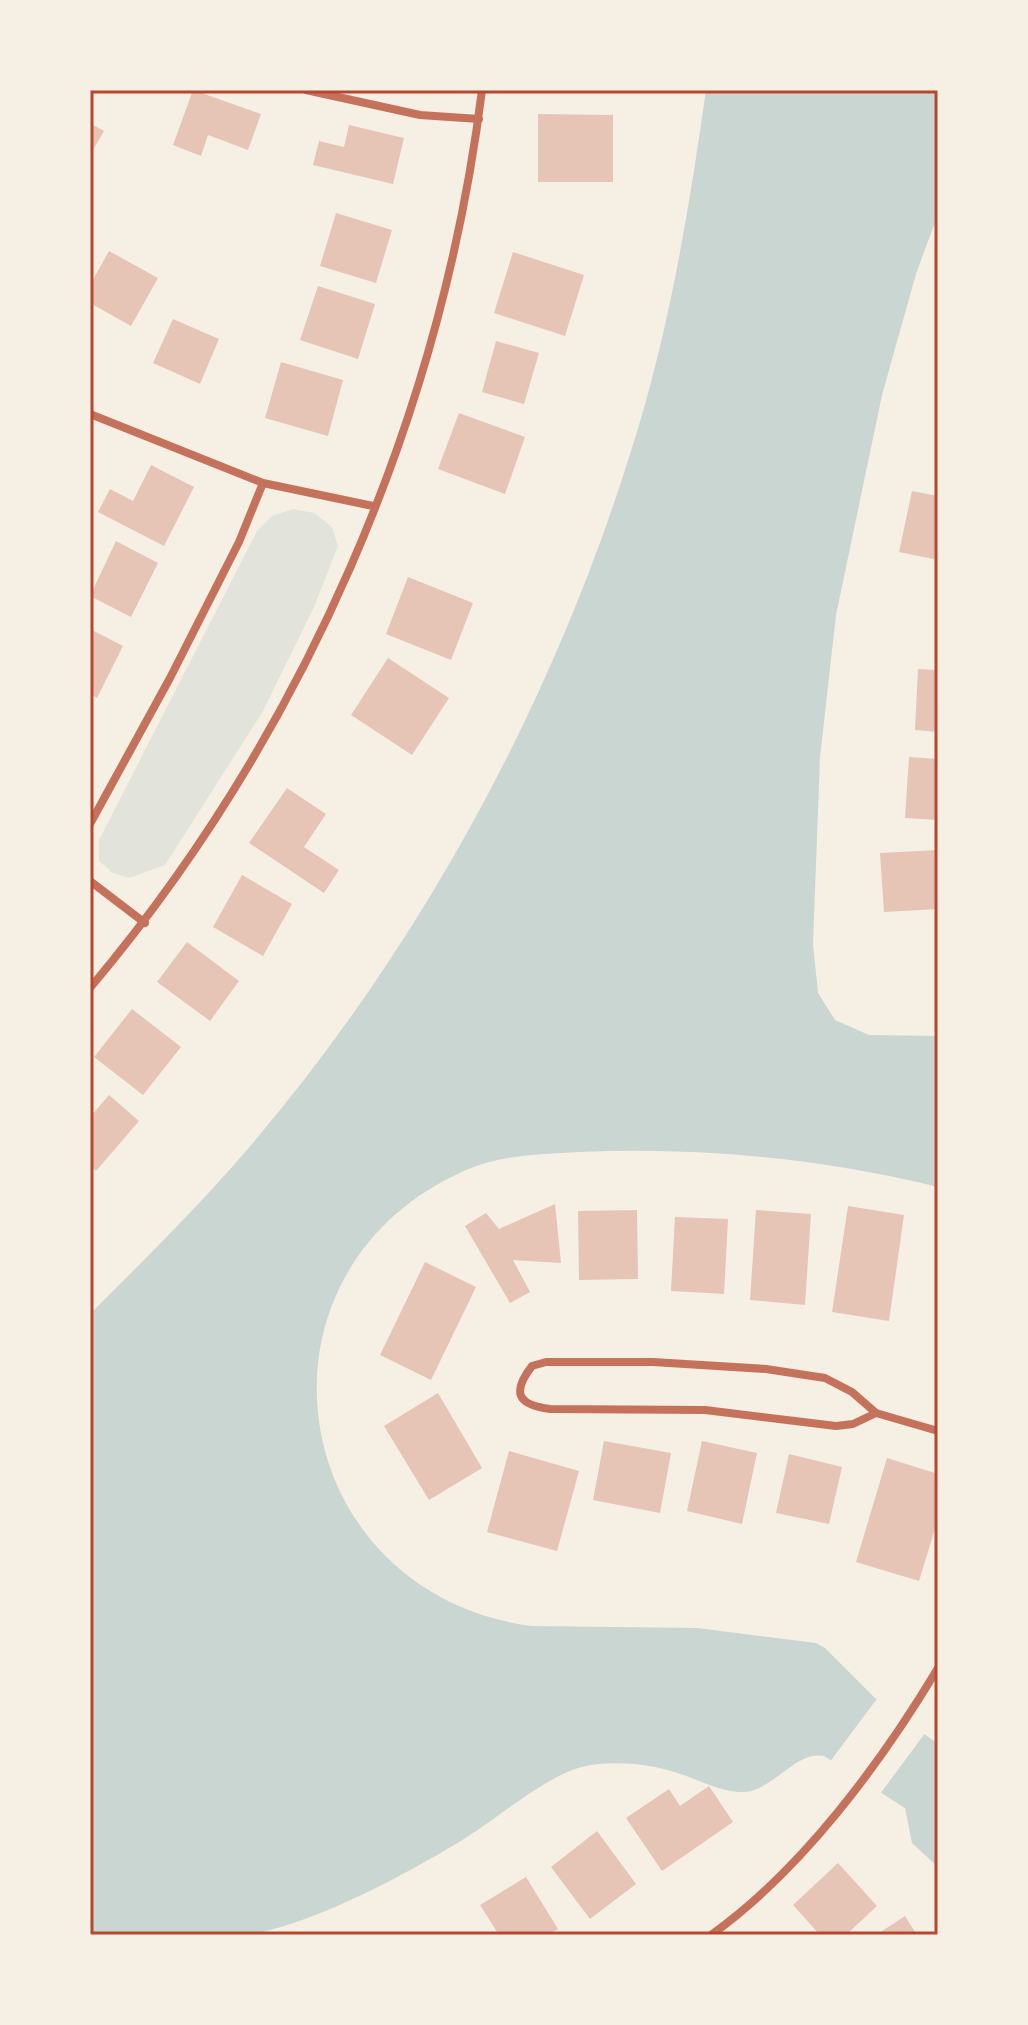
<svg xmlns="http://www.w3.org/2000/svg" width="1028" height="2025" font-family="'PT Sans',sans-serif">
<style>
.green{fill:#e2e4dc}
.water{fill:#c9d6d2}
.pier{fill:#f6efe4}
.building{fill:#e6c5b7}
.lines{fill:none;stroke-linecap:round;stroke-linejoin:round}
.minor{stroke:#c5725c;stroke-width:8}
.neatline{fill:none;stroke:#b5482f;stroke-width:3}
</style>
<rect width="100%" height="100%" fill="#f6efe4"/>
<!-- green -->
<path class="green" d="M293,509L314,513L332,527L338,546L314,607L263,711L165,865L129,878L113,873L99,861V840L257,531L272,516Z"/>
<!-- water -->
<path class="water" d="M706,90H938V214L916,274L882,395L836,615L820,757L813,944L818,993L835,1020L869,1035L938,1036V1187C820,1158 700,1147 579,1152C542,1154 500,1155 466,1170C235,1271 284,1592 531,1626L697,1628L816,1643L825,1648L876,1699L938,1744V1867L912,1843L905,1808L824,1756C796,1750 774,1790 744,1792C721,1793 696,1778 674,1772C646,1763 606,1760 578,1768C542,1779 493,1822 459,1842C403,1876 313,1924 248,1935C233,1937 215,1935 200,1935C163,1935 127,1935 90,1935V1314C143,1261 197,1208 246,1151C420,948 553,703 632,448C669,332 689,210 706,90Z"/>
<!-- pier -->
<path class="pier" d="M879,1696L926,1732L880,1794L829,1763Z"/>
<!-- building -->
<path class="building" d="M193,90L261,114L248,150L208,135L201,156L173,145Z
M538,114L613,115V182H538Z
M90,123L104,131L90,155Z
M349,125L404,138L393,184L313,165L319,141L344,147Z
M336,213L392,230L376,283L320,266Z
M109,251L158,278L131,326L90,303V285Z
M513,252L584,275L565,336L494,313Z
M318,286L375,304L358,359L300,340Z
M173,319L219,339L200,384L153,363Z
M496,341L539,353L524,404L482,392Z
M281,362L343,380L328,436L265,418Z
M459,413L525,437L505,494L438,469Z
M151,465L194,487L164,546L98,512L110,489L133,501Z
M912,491L938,496V560L899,552Z
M116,541L158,563L131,617L90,596Z
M408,577L473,603L451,660L386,634Z
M90,629L123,646L97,698L90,694Z
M388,658L449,698L412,755L351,715Z
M918,669L938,670V732L915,730Z
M909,757L938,759V820L905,818Z
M287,788L326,814L304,847L339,870L324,893L249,843Z
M938,850V909L884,912L880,853Z
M242,875L292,904L263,956L213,927Z
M187,942L239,981L210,1021L157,982Z
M132,1009L181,1047L143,1095L94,1057Z
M109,1095L139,1121L96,1171L90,1166V1117Z
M555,1204L561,1263L513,1260L530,1292L510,1303L465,1226L486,1213L499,1229Z
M848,1206L904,1215L889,1321L832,1312Z
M637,1210L638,1279L579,1280L578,1211Z
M756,1210L811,1214L805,1305L750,1300Z
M675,1217L728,1219L724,1294L671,1291Z
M425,1262L476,1287L431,1380L380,1355Z
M438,1393L482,1468L429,1500L384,1426Z
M604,1441L671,1453L660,1513L593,1500Z
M702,1441L757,1453L742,1524L687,1511Z
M509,1451L579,1471L557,1551L487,1532Z
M789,1454L842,1467L829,1524L776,1513Z
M887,1458L938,1474V1519L919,1581L856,1562Z
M709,1786L733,1822L662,1871L626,1818L669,1789L680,1806Z
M597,1831L636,1884L590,1919L551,1867Z
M838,1863L877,1906L846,1935H820L793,1905Z
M526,1877L558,1929L548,1935H499L480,1905Z
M905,1916L917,1935H876Z"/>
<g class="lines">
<!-- minor -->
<path class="minor" d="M306,90L420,115L479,119
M90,414L263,483L373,506
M90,824L170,678L239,542L263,483
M90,881L145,923
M90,988C303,735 441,418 482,90
M876,1413L853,1424L836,1426L705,1410L550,1409C518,1405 511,1393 532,1366L546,1362H653L766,1369L825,1378L852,1392L876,1413L938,1431
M711,1935C802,1870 881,1763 938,1668"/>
</g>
<!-- border -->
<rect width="1028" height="2025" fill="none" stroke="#f6efe4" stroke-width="184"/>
<rect x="92" y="92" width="844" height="1841" class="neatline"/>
</svg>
